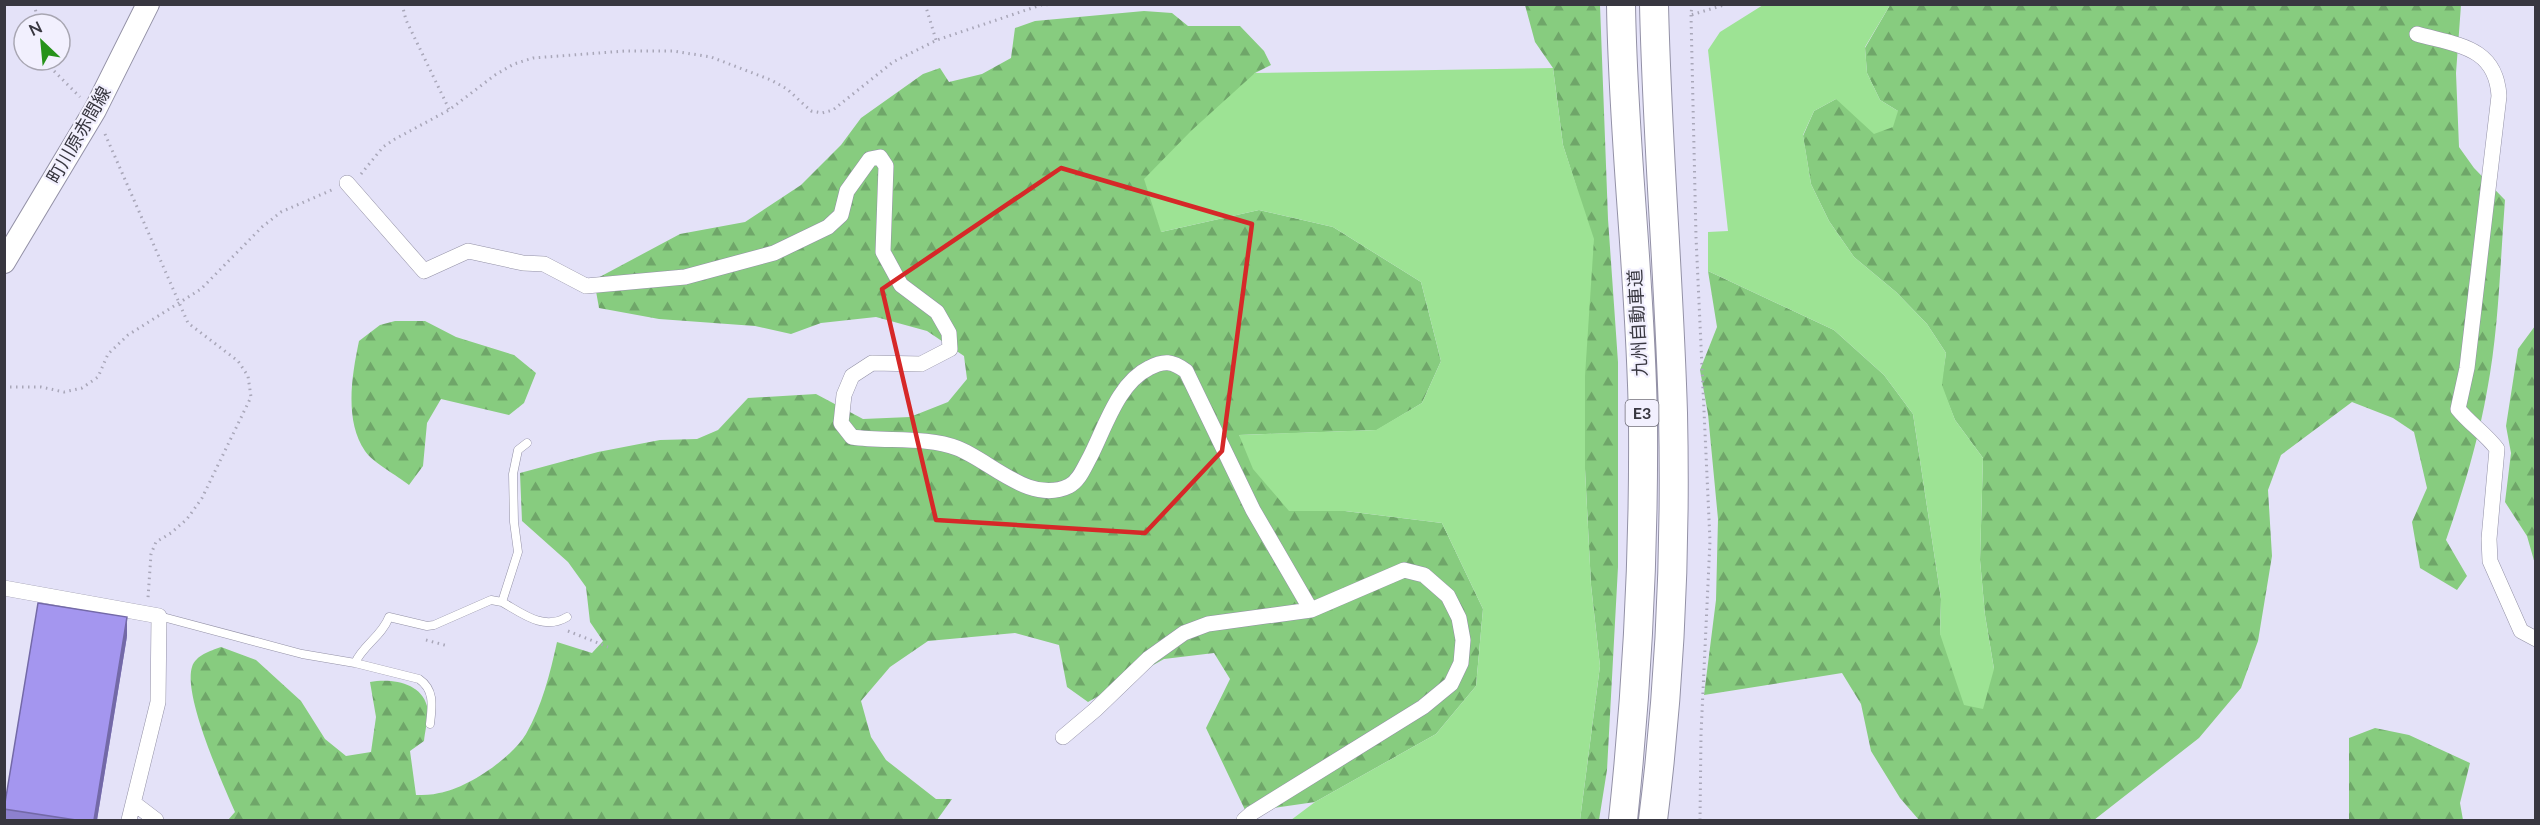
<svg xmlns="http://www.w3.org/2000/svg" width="2540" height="825" font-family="Lato,'Noto Sans JP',sans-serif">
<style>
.forest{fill:url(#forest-firs)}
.water{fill:#9de394}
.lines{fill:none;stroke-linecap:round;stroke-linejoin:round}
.service-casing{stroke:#9391a6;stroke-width:9}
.minor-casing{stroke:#9391a6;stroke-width:16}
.secondary-casing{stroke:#9391a6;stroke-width:24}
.motorway-casing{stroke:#9391a6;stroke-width:30}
.path{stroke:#a9a7b9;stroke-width:3;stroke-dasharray:1.5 4.5;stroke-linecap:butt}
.service{stroke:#fff;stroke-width:8}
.minor{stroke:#fff;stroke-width:15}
.secondary{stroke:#fff;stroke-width:22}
.motorway{stroke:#fff;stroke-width:28}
.wall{fill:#8d81ce}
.shaded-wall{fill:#7369a7}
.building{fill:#a496ef;stroke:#7369a7;stroke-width:1.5}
.marked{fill:none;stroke:#d62828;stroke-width:4.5;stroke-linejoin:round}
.labels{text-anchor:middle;stroke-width:4.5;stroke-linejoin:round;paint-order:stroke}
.shield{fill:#f2f0fe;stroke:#706e79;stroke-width:1.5}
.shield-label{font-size:16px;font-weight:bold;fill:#383740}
.street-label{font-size:18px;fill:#383740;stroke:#f2f0fe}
</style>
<defs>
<pattern id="forest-firs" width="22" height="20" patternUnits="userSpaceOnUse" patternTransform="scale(1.5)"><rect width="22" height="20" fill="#87cc7f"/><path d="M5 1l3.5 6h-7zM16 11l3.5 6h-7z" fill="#6fa669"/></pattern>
</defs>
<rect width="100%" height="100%" fill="#e4e2f8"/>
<!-- forest -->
<path class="forest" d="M1525,5H1600L1608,219L1618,362V567L1607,770L1599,820H1580L1600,666L1591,585L1585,469V376L1577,189L1563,145L1553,68L1535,42Z
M1890,5H2461L2456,73L2459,147L2474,168L2505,200C2500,263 2499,328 2487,391C2478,442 2463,491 2446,540L2467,576L2457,590L2420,568L2412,522L2427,488L2414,432L2393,418L2352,402L2281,455L2268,490L2272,556L2258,641L2241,688L2199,738L2094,820H1919L1900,798L1871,751L1861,704L1842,673L1704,695L1716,600L1718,519L1708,414L1700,370L1717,327L1708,271L1834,330L1884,375L1913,414L1941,599L1940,634L1994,669L1985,615L1980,560L1983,458L1955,420L1941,385L1946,353L1927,324L1896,292L1854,257L1829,221L1811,184L1803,136L1814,111L1836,99L1898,111L1880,100L1867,73L1865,48Z
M1144,11L1172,13L1188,26H1240L1264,51L1271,65L1255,73L1161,232L1259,210L1333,227L1421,282L1441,361L1422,403L1377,430L1239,435L1290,511H1345L1442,523L1483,609L1476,686L1436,734L1315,802L1246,812L1206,728L1230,679L1214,653L1164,659L1088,702L1067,687L1059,645L1015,633L928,641L890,667L861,701L871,737L886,760L936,799H952L937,820H228L235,812C222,782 183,696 192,667C196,655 210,651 221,647L256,660L301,701L325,739L346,756L371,752L376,717L370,682C390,678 421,682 427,706C429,716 425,731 424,741L410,751L416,795C423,795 432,795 439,793C466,789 512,758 526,734C542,706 550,674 557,642L592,653L603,641L590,622L586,587L568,562L522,521L520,473L598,452L660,440L697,439L718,430L748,398L816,394L863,419L910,417L948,402L967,379L964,356L927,331L876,317L821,323L791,334L755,326L659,319L599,308L594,280L680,234L745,222L801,185L841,145L861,118L923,74L940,68L949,82L982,74L1011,58L1015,28L1035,21Z
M395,321H425L456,337L514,355L536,373L524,403L509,415L441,399L427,423L423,466L409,485C398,476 372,462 365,451C344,420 352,375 359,341L380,325Z
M2535,326V564L2527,536L2505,502L2511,453L2506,426L2518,349Z
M2375,728L2409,735L2470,763L2460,803L2463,820H2349V738Z"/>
<!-- water -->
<path class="water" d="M1763,5H1890L1865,47L1867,73L1880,100L1898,111L1893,127L1874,134L1836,99L1814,111L1803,135L1811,184L1829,221L1854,257L1896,292L1927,324L1946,353L1942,385L1955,420L1983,458L1980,560L1985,615L1994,669L1983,709L1964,705L1940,634L1941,599L1913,414L1884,375L1834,330L1708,271V232L1728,231L1708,50L1720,32Z
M1553,68L1563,145L1594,239L1585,376V469L1591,585L1600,666L1580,820H1291L1315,802L1436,734L1476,686L1483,609L1442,523L1345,511H1289L1253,469L1239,435L1376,430L1422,403L1441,361L1421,282L1333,227L1259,210L1161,232L1144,179L1192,130L1255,73Z"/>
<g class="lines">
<defs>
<path id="service" d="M502,602C523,614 544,631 567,617
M159,616L302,654L355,663C363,645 382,636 389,617L427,626L434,625L491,600L502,602L518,552L514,522L513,474L518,450L527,443
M355,663L419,679C435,690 432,706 430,724"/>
<path id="minor" d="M2417,34C2456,45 2496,46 2499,96L2467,368L2458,409C2470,424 2486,434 2497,449L2489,539L2490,561L2521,631L2536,639
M347,183L424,271L468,251L523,263L544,264L586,286L685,277L774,253L828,227L841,215L847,191L870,159L880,157L886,166L883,252L901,285L937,312L949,333L950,349L921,364L872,363L852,376L844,395L841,423L852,437C884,442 927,436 957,448C991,461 1030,505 1069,486C1079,481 1084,468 1090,457C1105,428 1118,383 1149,368C1164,360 1172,361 1186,371L1253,510L1311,610
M4,588L159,616L158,702L129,820
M1063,737L1095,710L1149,658L1184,633L1208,624L1311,610L1404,570L1424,575L1448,596L1459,618L1463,640L1461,663L1451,684L1423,707L1252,813L1244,820
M135,804L156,820"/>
<path id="secondary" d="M4,262L95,110L148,4"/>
<path id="motorway" d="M1621,4C1623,144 1641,282 1643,422C1644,555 1637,688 1623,820
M1653,820C1670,686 1676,549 1673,413C1669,277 1657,141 1654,4"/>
</defs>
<!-- service casing -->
<use href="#service" class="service-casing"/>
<!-- minor casing -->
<use href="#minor" class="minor-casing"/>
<!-- secondary casing -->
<use href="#secondary" class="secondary-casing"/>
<!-- motorway casing -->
<use href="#motorway" class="motorway-casing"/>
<!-- path -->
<path class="path" d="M34,4L39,24
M402,4L406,20L449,109
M925,4L936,40
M1692,4L1691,15L1727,4
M1691,15L1696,237L1710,541L1701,734L1700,820
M50,60L53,70L80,97
M105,134L188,323L238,361L248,376L251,397L202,498L187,519L171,533L156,542L151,554L148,598
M361,174L383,147L395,139L449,110L495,75L514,64L533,58L625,51H673L711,57L771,80L787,89L811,111L822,113L833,110L893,62L937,40L1041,5L1057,4
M4,387H41L64,392L82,388L98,377L108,354L128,335L201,289L262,227L281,212L334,189
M568,631L608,647
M426,640L448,646"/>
<!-- service -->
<use href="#service" class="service"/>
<!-- minor -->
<use href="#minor" class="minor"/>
<!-- secondary -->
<use href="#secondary" class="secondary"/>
<!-- motorway -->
<use href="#motorway" class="motorway"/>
</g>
<!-- wall -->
<path class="wall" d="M127,636L97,820H4V808Z"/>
<!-- shaded-wall -->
<path class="shaded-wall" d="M127,617V636L97,820H94Z"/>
<!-- building -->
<path class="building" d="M38,603L127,617L94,820H76L4,809Z"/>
<!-- marked area -->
<path class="marked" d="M1061,168L1252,224L1222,451L1145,533L936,520L882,289Z"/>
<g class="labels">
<!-- shield labels -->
<rect class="shield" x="1625.5" y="400" width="33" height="26" rx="4.5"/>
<g class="shield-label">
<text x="1642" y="419">E3</text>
</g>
<!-- street labels -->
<g class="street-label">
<text transform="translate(79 135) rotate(-60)" y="6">町川原赤間線</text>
<text transform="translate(1638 323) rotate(-93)" y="6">九州自動車道</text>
</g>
</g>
<!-- border -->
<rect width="2540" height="825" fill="none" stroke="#383740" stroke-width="12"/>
<!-- north arrow -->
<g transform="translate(42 42) rotate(334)"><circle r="28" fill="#f2f0fe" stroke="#a8a6b2" stroke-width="1.5"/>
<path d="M0-4.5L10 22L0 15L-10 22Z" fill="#26921a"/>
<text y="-9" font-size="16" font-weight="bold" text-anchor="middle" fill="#383740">N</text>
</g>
</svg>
